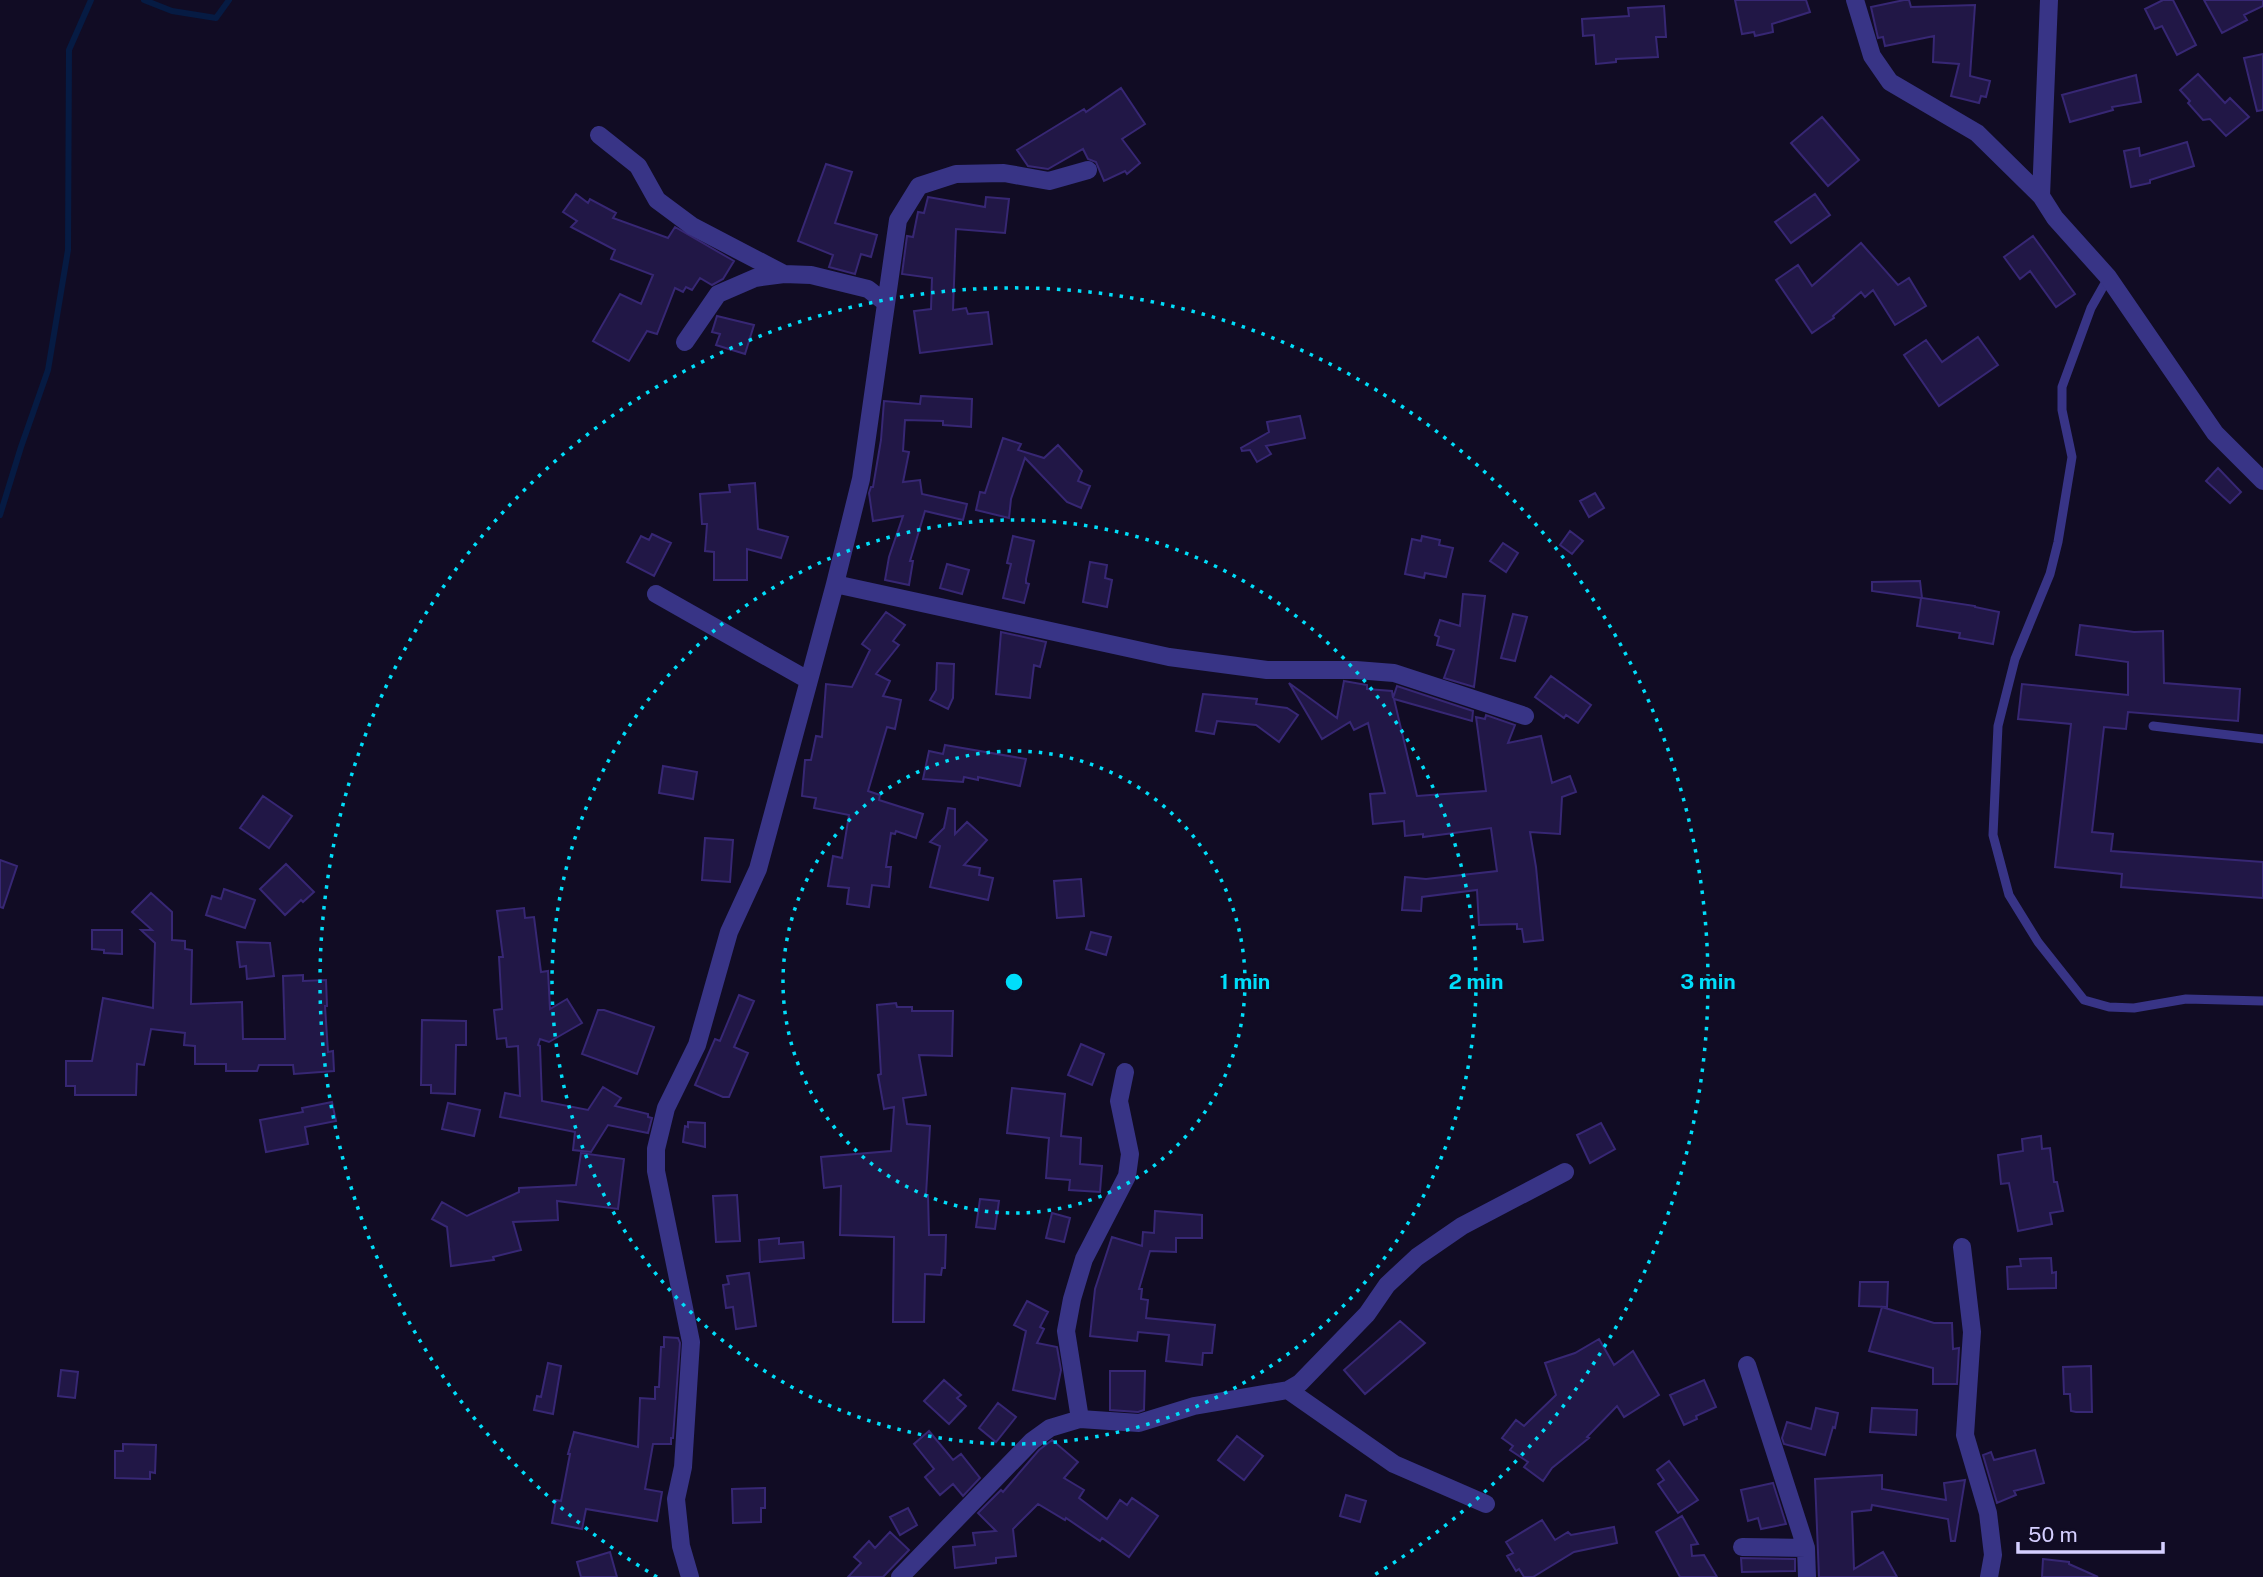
<svg xmlns="http://www.w3.org/2000/svg" width="2263" height="1577" font-family="'Public Sans',sans-serif">
<style>
.lines{fill:none;stroke-linecap:round;stroke-linejoin:round}
.stream{stroke:#061b43;stroke-width:6}
.building{fill:#211746;stroke:#372774;stroke-width:2}
.service{stroke:#383486;stroke-width:9}
.minor{stroke:#383486;stroke-width:18}
.ring{fill:none;stroke:#00defa;stroke-width:3.5;stroke-dasharray:3.5 7}
.centre{fill:#00defa;stroke:#110c24;stroke-width:3.5}
.ring-label{font-size:21px;text-anchor:middle;font-weight:bold;fill:#00defa;stroke:#110c24;stroke-width:5;stroke-linejoin:round;paint-order:stroke}
</style>
<rect width="100%" height="100%" fill="#110c24"/>
<g class="lines">
<!-- stream -->
<path class="stream" d="M144,0L172,11L216,18L229,0
M0,515L21,447L48,370L68,250L69,50L91,0"/>
</g>
<!-- building -->
<path class="building" d="M1735,0H1806L1810,12L1772,24L1773,32L1755,36L1754,32L1742,34Z
M1904,0H1909L1911,7L1975,5L1970,76L1990,81L1986,97L1981,96L1979,103L1951,96L1959,64L1933,62L1934,36L1885,46L1883,37L1878,38L1871,7Z
M2163,0H2173L2196,45L2177,55L2162,26L2155,29L2145,9Z
M2204,0H2263V6L2244,15L2247,20L2222,33Z
M1664,6L1666,37H1656L1658,57L1616,59V62L1596,64L1594,35L1583,36L1582,19L1629,16L1628,8Z
M2263,54V110L2257,111L2244,58Z
M2198,74L2225,103L2230,98L2249,117L2226,136L2210,119L2203,120L2188,103L2190,101L2180,90Z
M2136,75L2141,102L2112,107L2113,110L2070,122L2062,95Z
M1121,88L1145,124L1122,139L1140,163L1127,174L1125,171L1104,181L1096,162L1088,159L1083,149L1048,169L1028,166L1017,150L1084,109L1086,112Z
M1822,117L1859,160L1828,186L1791,143Z
M2187,142L2194,166L2150,180V183L2131,187L2124,151L2139,148L2140,156Z
M826,164L852,172L835,223L877,235L871,257L861,254L855,274L829,267L833,255L798,241Z
M576,194L588,203L590,199L616,213L613,218L668,238L675,227L734,261L723,279L712,285L700,278L692,290L686,287L683,292L675,288L657,334L647,331L629,361L593,341L620,294L641,304L653,275L611,259L615,250L571,227L577,221L563,212Z
M1815,194L1830,215L1791,243L1775,222Z
M928,197L985,207L986,197L1009,199L1005,233L956,229L953,310L966,308L968,314L988,312L992,344L920,353L914,311L931,309L932,278L902,274L907,236L913,237L918,212L924,213Z
M2033,236L2075,294L2056,307L2030,271L2020,279L2004,257Z
M1861,243L1898,285L1909,278L1926,306L1895,325L1873,290L1865,297L1861,292L1833,316L1834,318L1812,333L1776,280L1798,265L1812,286Z
M717,316L754,325L745,354L716,345L720,334L712,332Z
M1978,337L1998,365L1939,406L1904,355L1926,340L1942,362Z
M921,396L972,399L971,427L943,425V421L905,420L903,451L909,452L903,482L920,480L922,494L967,504L963,520L925,511L910,561H913L909,585L885,580L889,557L903,516L873,521L869,493L871,487H873L881,440L884,401L920,404Z
M1300,416L1305,438L1266,446L1271,454L1257,462L1250,450L1242,451L1241,448L1269,432L1267,422Z
M1003,438L1021,444L1018,450L1044,458L1058,445L1082,471L1078,481L1090,486L1081,508L1067,502L1025,458L1011,499L1009,518L976,510L980,492L985,493Z
M2218,468L2241,492L2230,503L2206,481Z
M755,483L758,529L788,537L781,558L747,549V580H714V552L705,551L707,524H702L700,494L730,492L729,485Z
M1595,493L1604,508L1589,517L1580,501Z
M1570,531L1583,541L1572,554L1560,545Z
M652,534L671,543L654,576L627,562L641,536L649,540Z
M1013,536L1034,541L1026,579V583L1029,584L1024,603L1003,598L1011,564L1007,563Z
M1422,536L1440,540L1439,545L1453,548L1446,577L1425,573L1424,578L1405,574L1412,539L1421,541Z
M1503,543L1518,553L1506,572L1490,561Z
M1090,562L1107,565L1105,578L1112,580L1107,607L1083,602Z
M947,564L969,570L962,594L940,588Z
M1920,581L1922,598L1975,606V607L1999,612L1993,644L1959,638L1960,633L1917,626L1921,598L1872,591V582Z
M1463,594L1485,596L1474,687L1444,678L1454,650L1437,645L1439,637L1435,635L1440,620L1460,626Z
M886,612L905,625L893,641L899,645L876,674L890,681L883,696L901,700L895,729L887,727L868,791L880,795L879,800L923,814L916,838L896,831L895,834L891,833L886,867H891L889,887L872,885L869,907L847,904L849,888L828,886L833,856L842,858L849,815L814,808L816,798L802,796L805,760H811L816,736L822,737L826,684L852,687L870,650L862,644Z
M1513,614L1527,617L1515,661L1501,658Z
M2080,625L2134,632L2163,631L2164,683L2240,689L2238,721L2128,712L2126,729L2104,727L2092,832L2113,834L2111,851L2263,862V898L2121,887L2122,874L2055,867L2071,724L2018,719L2022,684L2128,695V662L2076,655Z
M1001,632L1046,642L1040,667L1034,665L1030,698L996,694Z
M937,663L954,664L953,698L948,709L930,700L936,690Z
M1551,676L1591,705L1578,723L1566,715L1564,718L1535,697Z
M1344,681L1367,685V689L1392,691L1393,698L1397,686L1473,711L1472,721L1394,699L1417,796L1486,791L1476,717L1485,719L1486,715L1515,725L1508,743L1541,736L1552,783L1570,776L1576,792L1562,797L1560,834L1530,832L1536,867L1543,940L1524,942L1522,929H1517V924L1479,925L1477,890L1422,897L1421,911L1402,910L1405,877L1426,879L1497,871L1491,828L1423,837V834L1405,836L1404,821L1373,824L1370,794L1385,793L1368,723L1354,730L1350,722L1322,739L1289,683L1337,718Z
M1203,694L1257,699L1256,704L1287,708L1298,715L1279,742L1256,725L1217,721L1214,734L1196,731Z
M945,745L1026,759L1020,786L978,777V780L964,777L963,782L923,779L929,751L943,754Z
M663,766L697,772L693,799L659,793Z
M263,796L292,816L269,848L240,828Z
M948,808L955,809V834L967,822L987,840L964,865L980,868L979,875L993,878L988,900L930,887L940,846L930,842L944,828Z
M705,838L733,840L730,882L702,880Z
M0,860L17,866L3,908L0,907Z
M286,864L314,892L303,902L301,900L285,915L260,889Z
M1081,879L1084,916L1057,918L1054,881Z
M224,889L255,900L245,928L206,915L212,896L221,899Z
M151,893L172,912V940L185,941V949L192,950L191,1004L242,1002L243,1039H285L283,976L303,975V981L326,980L327,1006H325L328,1052L333,1051L334,1071L294,1074L293,1065H259L257,1071H226V1064H195V1046L184,1045L185,1033L151,1029L144,1065L137,1064L136,1095H75V1086H66V1061H92L103,998L153,1008L155,943L141,930H152L132,912Z
M524,908L525,918L534,917L541,972L548,971L550,1009L567,999L582,1023L549,1042L540,1039L538,1045L540,1046L542,1101L588,1110L603,1087L621,1098L615,1106L648,1114V1117L652,1118L648,1133L608,1125L591,1152L573,1150L575,1132L500,1117L505,1093L520,1096L518,1046L507,1047L506,1038L497,1039L494,1010L502,1009L499,957H503L497,911Z
M92,930H122V954L104,953V950L92,949Z
M1091,932L1111,937L1106,955L1086,949Z
M237,942L270,943L274,976L247,979L246,966L240,967Z
M739,995L754,1001L734,1047L748,1053L729,1097H723L695,1085L715,1039L720,1041Z
M896,1003L897,1007H912V1011H953L952,1056L919,1055L926,1095L903,1098L907,1124L930,1126L926,1195H928L929,1235H946L945,1268H942L941,1275L925,1274L924,1322H893L894,1237L840,1235L841,1186L824,1188L821,1157L891,1151L894,1107L884,1109L878,1075L881,1074L877,1005Z
M598,1010H604L654,1027L637,1074L582,1054Z
M422,1020L466,1021V1045H456L455,1094L431,1093V1085H421Z
M1081,1044L1104,1054L1092,1085L1068,1075Z
M1012,1088L1065,1094L1061,1136L1081,1138L1080,1164L1102,1166L1100,1192L1069,1190L1070,1180L1046,1178L1049,1138L1007,1133Z
M332,1102L336,1121L305,1127L308,1144L266,1152L260,1120L303,1112L302,1108Z
M448,1103L480,1110L474,1136L442,1129Z
M688,1122L705,1123V1147L683,1142L685,1126L688,1127Z
M1601,1123L1615,1149L1590,1163L1577,1135Z
M2041,1136L2042,1149L2050,1148L2054,1182H2057L2063,1211L2050,1213L2052,1224L2018,1231L2009,1183L2001,1184L1998,1155L2023,1151L2022,1139Z
M581,1153L624,1159L618,1209L557,1201L558,1220L513,1222L521,1250L493,1257L494,1260L451,1266L447,1227L432,1219L442,1202L467,1216L519,1192V1188L576,1185Z
M737,1195L740,1241L716,1242L713,1196Z
M980,1199L999,1201L995,1229L976,1227Z
M1155,1211L1202,1215V1238H1176V1252L1150,1251L1139,1289H1142L1141,1299L1148,1300L1146,1318L1215,1325L1212,1353H1203L1202,1365L1166,1361L1169,1335L1138,1332L1137,1341L1090,1336L1095,1289L1112,1237L1142,1246L1143,1232L1154,1233Z
M1052,1213L1070,1218L1064,1242L1046,1238Z
M779,1238V1244L803,1242L804,1258L760,1262L759,1240Z
M2051,1258L2052,1273L2056,1272V1288L2008,1289L2007,1267L2021,1266L2020,1259Z
M749,1273L756,1326L736,1329L733,1307L726,1308L723,1285L729,1284L727,1276Z
M1860,1282H1888L1887,1307L1859,1306Z
M1027,1301L1048,1312L1040,1327L1044,1329L1037,1343L1057,1347L1061,1370L1055,1399L1013,1390L1026,1331L1014,1325Z
M1882,1307L1934,1323H1952L1953,1349L1959,1348L1957,1384H1933V1368L1869,1351Z
M1400,1321L1425,1343L1365,1394L1344,1370Z
M664,1337L678,1338L680,1343L673,1438H671V1444H653L645,1489L662,1492L657,1521L586,1509L582,1529L552,1523L556,1500L561,1501L570,1454H568L574,1432L638,1447L640,1398L655,1399V1387H659L661,1347H664Z
M1599,1339L1614,1365L1633,1351L1659,1395L1624,1417L1617,1406L1587,1437L1589,1438L1552,1468L1543,1481L1524,1467L1528,1462L1510,1450L1513,1446L1502,1438L1516,1420L1524,1426L1556,1395L1545,1363L1575,1353Z
M548,1363L561,1366L553,1414L534,1410L537,1396L541,1397Z
M2091,1366L2092,1412H2076L2071,1411L2070,1394H2064L2063,1367Z
M61,1370L78,1372L75,1398L58,1396Z
M1110,1371H1145L1144,1410L1138,1412L1110,1410Z
M944,1380L961,1395L957,1398L966,1406L949,1424L924,1401Z
M1704,1380L1716,1407L1696,1416L1697,1419L1684,1425L1670,1395Z
M998,1403L1016,1417L996,1442L979,1428Z
M1816,1408L1838,1413L1835,1428L1833,1427L1825,1455L1784,1444L1782,1438L1787,1422L1811,1429Z
M1872,1408L1917,1410L1916,1435L1870,1432Z
M929,1431L953,1460L961,1454L980,1478L963,1496L953,1484L940,1495L925,1477L934,1469L914,1444Z
M1237,1436L1263,1456L1244,1480L1218,1460Z
M1052,1440L1078,1462L1064,1478L1084,1490L1079,1498L1107,1519L1120,1500L1127,1505L1132,1498L1158,1516L1129,1557L1102,1538L1100,1541L1066,1518L1065,1520L1038,1504L1013,1529L1016,1556L996,1558V1563L955,1568L953,1547L975,1545L973,1533L996,1531L978,1513L1001,1490L1003,1492L1039,1450Z
M123,1444L156,1445L155,1473L150,1472V1479L115,1478V1451H123Z
M2035,1450L2044,1483L2014,1491L2016,1495L1997,1503L1983,1455L1991,1452L1994,1460Z
M1669,1461L1698,1500L1678,1513L1658,1484L1664,1480L1657,1470Z
M1882,1475V1489L1946,1500L1944,1483L1965,1480L1955,1541H1951L1948,1519L1872,1505L1871,1510L1852,1512L1854,1569L1883,1552L1897,1577H1819L1815,1479Z
M1773,1483L1786,1524L1761,1529L1758,1518L1748,1521L1741,1490Z
M765,1488V1508H761V1522L733,1523L732,1489Z
M1346,1495L1366,1501L1360,1522L1340,1516Z
M908,1508L917,1525L900,1535L890,1517Z
M1682,1516L1698,1544L1691,1545L1692,1556L1704,1555L1717,1577H1680L1656,1532Z
M1542,1520L1555,1540L1568,1532L1571,1535L1614,1527L1617,1543L1574,1552L1533,1577H1524L1519,1569L1516,1571L1507,1556L1513,1553L1506,1542Z
M890,1532L909,1550L883,1577H848L861,1563L854,1557L869,1541L875,1548Z
M610,1552L617,1577H581L577,1562Z
M1741,1558L1795,1559V1571L1742,1572Z
M2043,1559L2069,1562V1564L2098,1577H2042Z"/>
<g class="lines">
<!-- service -->
<path class="service" d="M2108,278L2091,308L2062,387V410L2072,457L2058,542L2050,574L2015,659L1998,726L1993,835L2009,895L2038,942L2084,1000L2109,1007L2134,1008L2186,999L2263,1001
M2153,726L2263,739"/>
<!-- minor -->
<path class="minor" d="M1855,0L1872,56L1890,82L1977,133L2041,196L2055,218L2108,277L2215,433L2263,481
M599,135L638,166L657,200L692,226L784,274
M2041,196L2049,0
M685,342L718,294L755,278L784,274L811,275L868,289L886,303
M835,584L1169,657L1267,670H1356L1394,673L1525,716
M656,594L808,680
M1962,1247L1972,1332L1965,1435L1988,1513L1993,1555L1989,1577
M1747,1365L1806,1548L1807,1577
M1288,1390L1394,1464L1486,1504
M1080,1419L1066,1331L1072,1299L1084,1259L1127,1176L1130,1154L1119,1101L1125,1072
M1742,1547L1806,1548
M690,1577L681,1546L676,1499L683,1467L691,1342L656,1171V1149L666,1108L697,1045L729,932L758,869L835,584L861,479L898,220L919,186L956,174L1004,173L1049,181L1088,170
M900,1577L1032,1441L1050,1428L1080,1419L1139,1423L1194,1406L1288,1390L1300,1383L1367,1314L1387,1285L1417,1257L1462,1226L1565,1172"/>
</g>
<!-- distance rings -->
<g class="ring">
<circle cx="1014" cy="982" r="231"/>
<circle cx="1014" cy="982" r="462"/>
<path d="M657 1577A694 694 0 1 1 1371 1577"/>
</g>
<circle cx="1014" cy="982" r="10" class="centre"/>
<g class="ring-label">
<text x="1245" y="989">1 min</text>
<text x="1476" y="989">2 min</text>
<text x="1708" y="989">3 min</text>
</g>
<!-- scale -->
<path d="M2018 1542v10h145v-10" fill="none" stroke="#d5cfff" stroke-width="3.5"/>
<text x="2028" y="1542" font-size="21" fill="#d5cfff" stroke="#110c24" stroke-width="5" paint-order="stroke">50 m</text>
</svg>
